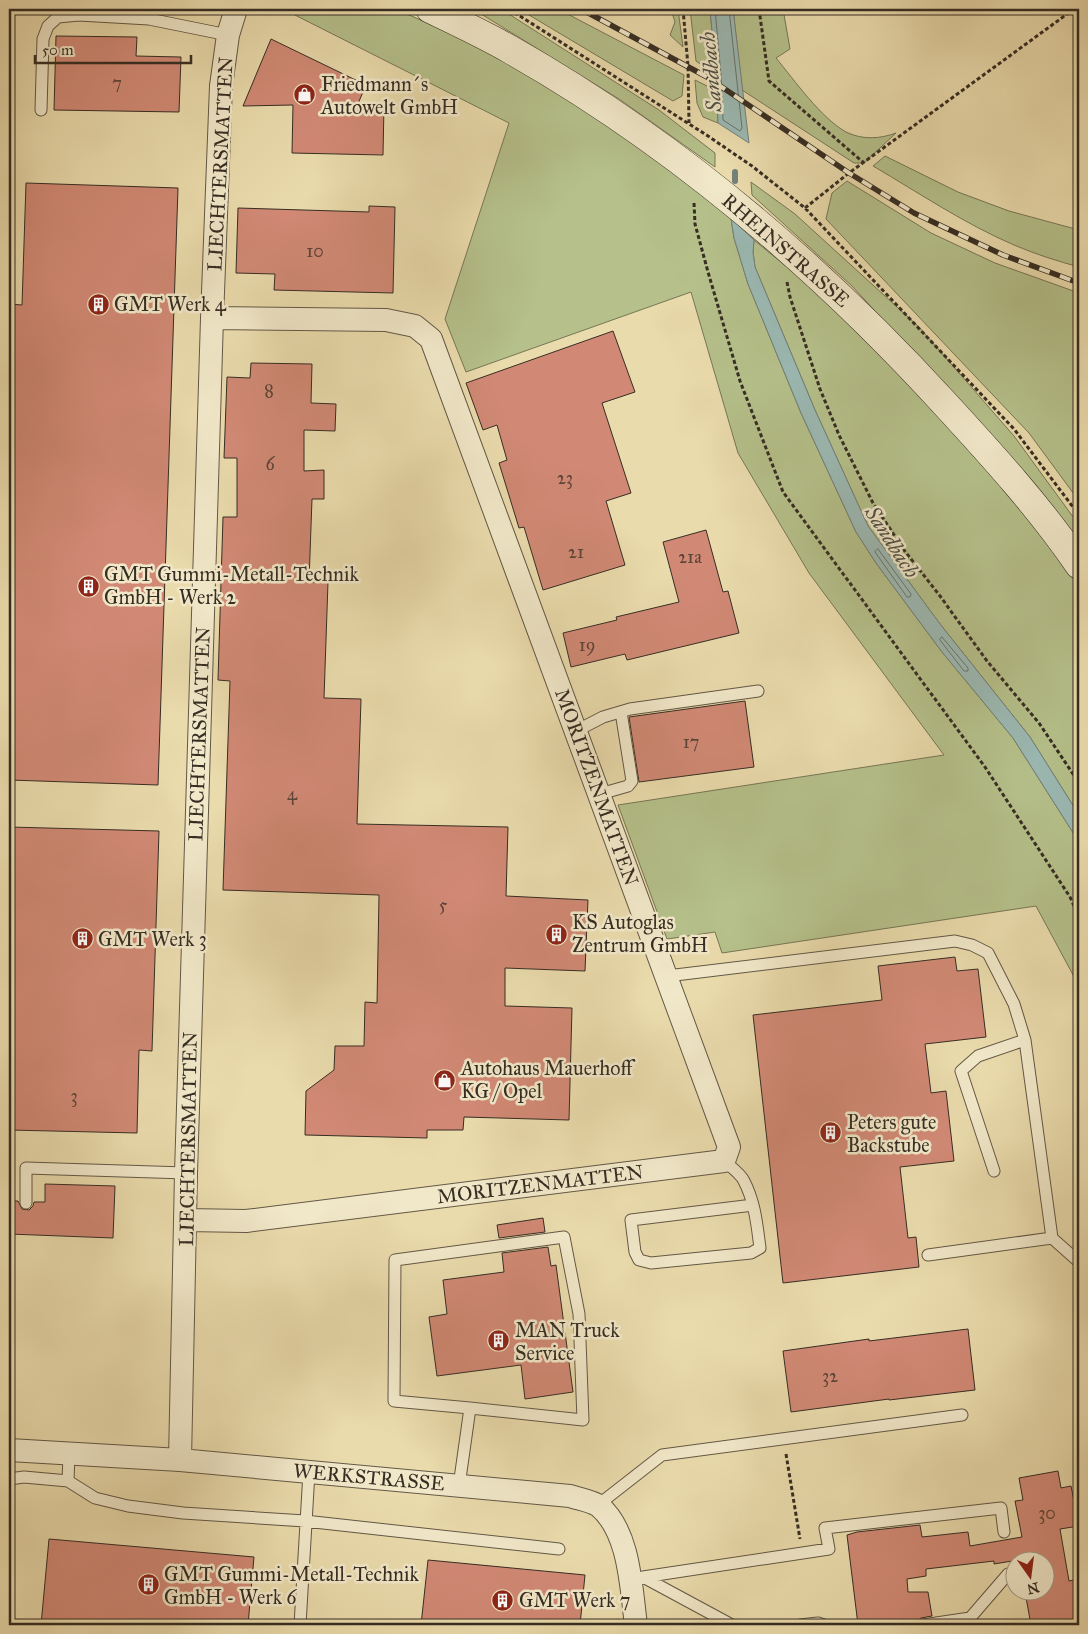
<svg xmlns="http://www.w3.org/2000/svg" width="1088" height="1634" font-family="'IM FELL Great Primer',serif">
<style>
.green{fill:#b5c08a;stroke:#767656}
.water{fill:#9bb9b3;stroke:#738179}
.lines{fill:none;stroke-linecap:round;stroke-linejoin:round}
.shore{stroke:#68736b;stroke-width:1}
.stream{stroke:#738179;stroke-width:6}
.building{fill:#d18975;stroke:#362d23}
.lane-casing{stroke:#635845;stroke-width:13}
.street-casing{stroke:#635845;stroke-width:24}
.secondary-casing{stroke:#362d23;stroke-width:29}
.path{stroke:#362d23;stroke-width:3;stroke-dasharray:4 2.5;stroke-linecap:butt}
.lane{stroke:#f1e8c9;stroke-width:11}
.street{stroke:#f1e8c9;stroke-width:22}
.secondary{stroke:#f1e8c9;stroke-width:28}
.rail-casing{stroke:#362d23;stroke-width:5.5}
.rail{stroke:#f1e8c9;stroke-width:4;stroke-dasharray:11;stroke-linecap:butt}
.labels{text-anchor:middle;stroke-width:5;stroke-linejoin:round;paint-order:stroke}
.number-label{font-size:18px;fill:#5d4438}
.poi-label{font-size:20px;fill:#362d23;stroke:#f1e8c9;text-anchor:start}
.street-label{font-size:20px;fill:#362d23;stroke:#f1e8c9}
.water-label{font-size:21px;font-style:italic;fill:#4f5047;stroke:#f1e8c9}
</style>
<rect width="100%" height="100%" fill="#eadbac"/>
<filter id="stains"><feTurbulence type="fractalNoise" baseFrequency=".004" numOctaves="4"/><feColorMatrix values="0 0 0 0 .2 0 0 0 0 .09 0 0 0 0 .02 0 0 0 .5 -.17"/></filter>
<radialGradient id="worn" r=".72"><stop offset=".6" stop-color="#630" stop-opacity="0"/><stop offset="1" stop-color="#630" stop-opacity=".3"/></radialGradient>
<!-- green -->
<path class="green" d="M283,9H396L491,52L552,86L686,178L731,218L734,238L748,284L801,413L856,532L876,563L942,652L1013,738L1079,842V986L1036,906L722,953L715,932L667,939L618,805L944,755L809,573L738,453L691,292L466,372L445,319L509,123Z
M473,9H501L659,110L715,153V167L619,99Z
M519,9H558L684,75L682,96L673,101Z
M671,9H678L683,47L670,35L675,22Z
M690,9H710L716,75L696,61Z
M733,9H783L790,49L776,58C795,81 821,118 846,132C862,140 880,139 896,133L864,163H854L742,90Z
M695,80L717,91L718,123L703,117L697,103Z
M885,156L958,192L1009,211L1079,230V267C1057,261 1035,254 1014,245C965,224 919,193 873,166Z
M847,181L931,233L995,263L1079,293V501L1029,433L826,219L832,193Z
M751,182L795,214L919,327L1014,436L1079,525V542L1035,484L852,286L752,195Z
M754,240L847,316L1029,515L1079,585V815L1030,737L940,624L868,526L815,410L755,267L753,252Z"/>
<!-- water -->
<path class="water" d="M710,9H733L749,143L718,123L716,75Z
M731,218L754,240L753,252L755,267L815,410L868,526L940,624L1030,737L1079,815V842L1013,738L942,652L876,563L856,532L801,413L748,284L734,238Z"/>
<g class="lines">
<!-- shore -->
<path class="shore" d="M715,9L721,75L723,120L740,131L742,128L729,9
M878,549L911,594L910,597H907L875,552Z
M942,637L968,668V671H964L940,640Z"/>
<!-- stream -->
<path class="stream" d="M735,172V181"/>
</g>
<!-- building -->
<path class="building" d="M56,36L137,37L136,56L181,57L179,112L54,110Z
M271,39L366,85L357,106H384L383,155L292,153L293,105L243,106Z
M26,183L178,188L158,785L9,780V643L13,530H9V304L22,305Z
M369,206L395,207L393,293L274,290L275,274L236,273L238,208L369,212Z
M613,331L635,392L602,403L631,493L606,501L625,565L543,590L524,527L519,528L499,463L507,460L497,425L483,430L466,383Z
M251,363L312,364L311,403L336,404L335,431L304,430V471L324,470V499H312L309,582H328L324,698L361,699L357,824L508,827L506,896L588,900L585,971L505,968V1006L572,1008L569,1120L464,1117L463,1130H427V1138L305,1135L306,1091L334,1070L335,1046H364L365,1002L377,1003L379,895L223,890L230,681L218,680L223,517H237V458H224L227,377L250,378Z
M706,530L723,592L728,591L739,633L627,660L625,654L571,667L563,633L617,620L616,617L679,602L663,542Z
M745,701L754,767L639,782L629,717Z
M9,827L159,831L152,1051L139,1050L137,1133L9,1130L11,1046H9Z
M955,957L957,971L978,969L986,1037L925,1044L931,1093L946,1091L954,1161L900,1167L908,1238L916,1237L919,1267L783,1283L753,1015L882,1000L878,966Z
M45,1184L115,1186L113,1238L9,1234V1201H18L22,1209L29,1210L33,1206L34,1202H45Z
M543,1218L545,1232L499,1238L497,1225Z
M548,1247L551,1266L556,1265L573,1392L525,1399L521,1365L437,1376L429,1317L447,1314L443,1280L504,1272L502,1253Z
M968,1329L975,1390L889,1400V1399L791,1412L783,1351L869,1339V1341Z
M1058,1471L1061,1488L1071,1486L1079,1526L1060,1529L1069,1581L1078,1579L1079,1620L1045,1625H1031L1025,1592H1048L1046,1578V1562H1043L1042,1556L994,1564V1561L926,1569V1576L907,1579L908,1592H928L932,1616L921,1618L916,1622L894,1625H858L847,1535L857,1532L920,1525L922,1537L968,1532L970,1546L1022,1537L1015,1501L1023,1500L1019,1478Z
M49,1539L254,1557L248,1625H41Z
M428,1560L585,1575L580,1625H421Z"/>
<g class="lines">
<defs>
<path id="lane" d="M41,110L43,39L48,26L58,17L79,15L149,19L228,35
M576,731L603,717L630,709L758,691
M600,794L628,786L632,781L621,712
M667,976L955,941L972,945L988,953L1014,1004L1025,1040L1052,1238L1079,1262
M724,1161C731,1167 741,1174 744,1181C755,1202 757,1225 760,1248L751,1253L651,1263L639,1260L635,1252L631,1220L753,1205
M994,1171L961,1071L978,1056L1025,1040
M26,1203V1168L186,1173
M928,1255L1052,1238
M69,1454L68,1481L95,1498L128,1506L183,1513L305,1521L559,1549
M9,1479L24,1477L68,1481
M459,1486L470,1408L583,1420L579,1314L564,1237L395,1260L394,1401L470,1408
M598,1505L662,1455L962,1415
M643,1577L732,1625
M630,1582L643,1577L829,1549L825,1528L1001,1508L1004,1532
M300,1625L309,1472
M800,1625L818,1623L824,1625
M923,1625L970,1618L1008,1574L1016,1573"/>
<path id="street" d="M186,1220L246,1221L724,1161L729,1147L431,339L415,326L386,320L212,318
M9,1450L180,1460L570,1496C579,1499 592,1501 599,1506C630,1532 631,1588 636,1625
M180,1460L186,1173L212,318L221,86L228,35L236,9"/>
<path id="secondary" d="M430,9C457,22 485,35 511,50C675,143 820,267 946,405C992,455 1041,509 1079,565"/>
</defs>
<!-- lane casing -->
<use href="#lane" class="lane-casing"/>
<!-- street casing -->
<use href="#street" class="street-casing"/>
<!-- secondary casing -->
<use href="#secondary" class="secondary-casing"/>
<!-- path -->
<path class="path" d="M509,9L708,136L752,166L805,208L1014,429L1079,515
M683,9L688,66L689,123
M759,9L769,81L864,163
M694,203L695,224L708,272L740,381L783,492L985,767L1070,897L1079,917
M805,208L849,173L1074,9
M787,282L790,297L820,389L839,435L873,503L904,550L940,596L987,661L1039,723L1079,783
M786,1454L800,1539"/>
<!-- lane -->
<use href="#lane" class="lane"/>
<!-- street -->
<use href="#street" class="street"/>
<!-- secondary -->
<use href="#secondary" class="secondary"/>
<defs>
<path id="rail" d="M581,9L707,77L849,173L914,213L1003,255L1079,283"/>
</defs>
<!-- rail casing -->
<use href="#rail" class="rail-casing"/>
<!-- rail -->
<use href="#rail" class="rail"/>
</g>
<!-- icons -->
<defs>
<symbol id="shop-disc" viewBox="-11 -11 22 22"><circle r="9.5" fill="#8f2418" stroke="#f1e8c9"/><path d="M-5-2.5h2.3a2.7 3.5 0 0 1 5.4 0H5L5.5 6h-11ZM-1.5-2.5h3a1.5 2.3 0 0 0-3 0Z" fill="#fff"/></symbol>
<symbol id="building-disc" viewBox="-11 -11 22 22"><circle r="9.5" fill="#8f2418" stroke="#f1e8c9"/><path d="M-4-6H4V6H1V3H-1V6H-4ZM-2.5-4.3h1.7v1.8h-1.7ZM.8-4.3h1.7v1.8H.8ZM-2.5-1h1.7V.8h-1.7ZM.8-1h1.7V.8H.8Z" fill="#fff"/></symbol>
</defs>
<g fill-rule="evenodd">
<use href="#shop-disc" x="292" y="82" width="25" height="25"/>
<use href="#building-disc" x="86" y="292" width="25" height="25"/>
<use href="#building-disc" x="76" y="574" width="25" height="25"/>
<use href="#building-disc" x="544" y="922" width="25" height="25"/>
<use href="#building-disc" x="70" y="926" width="25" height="25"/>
<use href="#shop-disc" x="432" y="1068" width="25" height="25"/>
<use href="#building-disc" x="818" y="1120" width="25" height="25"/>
<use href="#building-disc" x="486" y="1328" width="25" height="25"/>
<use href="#building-disc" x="136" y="1572" width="25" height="25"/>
<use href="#building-disc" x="490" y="1588" width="25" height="25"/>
</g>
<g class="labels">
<!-- number labels -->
<g class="number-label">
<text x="117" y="89">7</text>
<text x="315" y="257">10</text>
<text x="269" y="397">8</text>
<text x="270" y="470">6</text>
<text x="565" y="484">23</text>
<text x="576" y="558">21</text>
<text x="690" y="563">21a</text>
<text x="587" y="651">19</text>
<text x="691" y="748">17</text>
<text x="292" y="800">4</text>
<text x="443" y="911">5</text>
<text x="74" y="1102">3</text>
<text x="830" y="1382">32</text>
<text x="1047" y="1519">30</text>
</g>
<!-- poi labels -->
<g class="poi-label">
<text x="321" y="91">Friedmann´s<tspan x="321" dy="23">Autowelt GmbH</tspan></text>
<text x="114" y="311">GMT Werk 4</text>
<text x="104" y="581">GMT Gummi-Metall-Technik<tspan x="104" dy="23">GmbH - Werk 2</tspan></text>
<text x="572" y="929">KS Autoglas<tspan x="572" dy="23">Zentrum GmbH</tspan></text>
<text x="98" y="946">GMT Werk 3</text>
<text x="461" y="1075">Autohaus Mauerhoff<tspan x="461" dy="23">KG / Opel</tspan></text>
<text x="847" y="1129">Peters gute<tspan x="847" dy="23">Backstube</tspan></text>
<text x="515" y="1337">MAN Truck<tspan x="515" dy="23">Service</tspan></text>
<text x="164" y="1581">GMT Gummi-Metall-Technik<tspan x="164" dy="23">GmbH - Werk 6</tspan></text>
<text x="519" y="1607">GMT Werk 7</text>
</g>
<!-- street labels -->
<g class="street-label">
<text transform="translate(220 164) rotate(-87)" y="7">LIECHTERSMATTEN</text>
<text transform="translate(786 250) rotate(41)" y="7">RHEINSTRASSE</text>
<text transform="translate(199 734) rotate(-88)" y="7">LIECHTERSMATTEN</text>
<text transform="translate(597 787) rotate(70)" y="7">MORITZENMATTEN</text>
<text transform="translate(188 1139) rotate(-89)" y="7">LIECHTERSMATTEN</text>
<text transform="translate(540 1184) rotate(-7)" y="7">MORITZENMATTEN</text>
<text transform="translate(369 1477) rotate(5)" y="7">WERKSTRASSE</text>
</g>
<!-- water labels -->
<g class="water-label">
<text transform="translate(711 72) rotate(-95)" y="7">Sandbach</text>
<text transform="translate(892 542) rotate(57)" y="7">Sandbach</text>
</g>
</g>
<!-- margin -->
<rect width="1088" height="1634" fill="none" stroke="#eadbac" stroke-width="30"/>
<rect x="10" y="10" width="1068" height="1614" fill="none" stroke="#362d23" stroke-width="2.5"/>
<rect x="15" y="15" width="1058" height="1604" fill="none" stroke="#362d23"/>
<!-- north arrow -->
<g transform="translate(1030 1576) rotate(166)"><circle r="24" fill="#f1e8c9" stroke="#a69d87"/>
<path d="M0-4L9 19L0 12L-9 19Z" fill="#8f2418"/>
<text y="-8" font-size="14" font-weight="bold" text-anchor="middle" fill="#362d23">N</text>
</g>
<!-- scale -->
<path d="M35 55v8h156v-8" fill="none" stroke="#362d23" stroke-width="2.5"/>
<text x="42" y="55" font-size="15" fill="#362d23" stroke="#f1e8c9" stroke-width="4" paint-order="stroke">50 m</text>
<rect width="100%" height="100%" filter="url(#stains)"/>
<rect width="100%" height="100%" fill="url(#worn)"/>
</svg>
